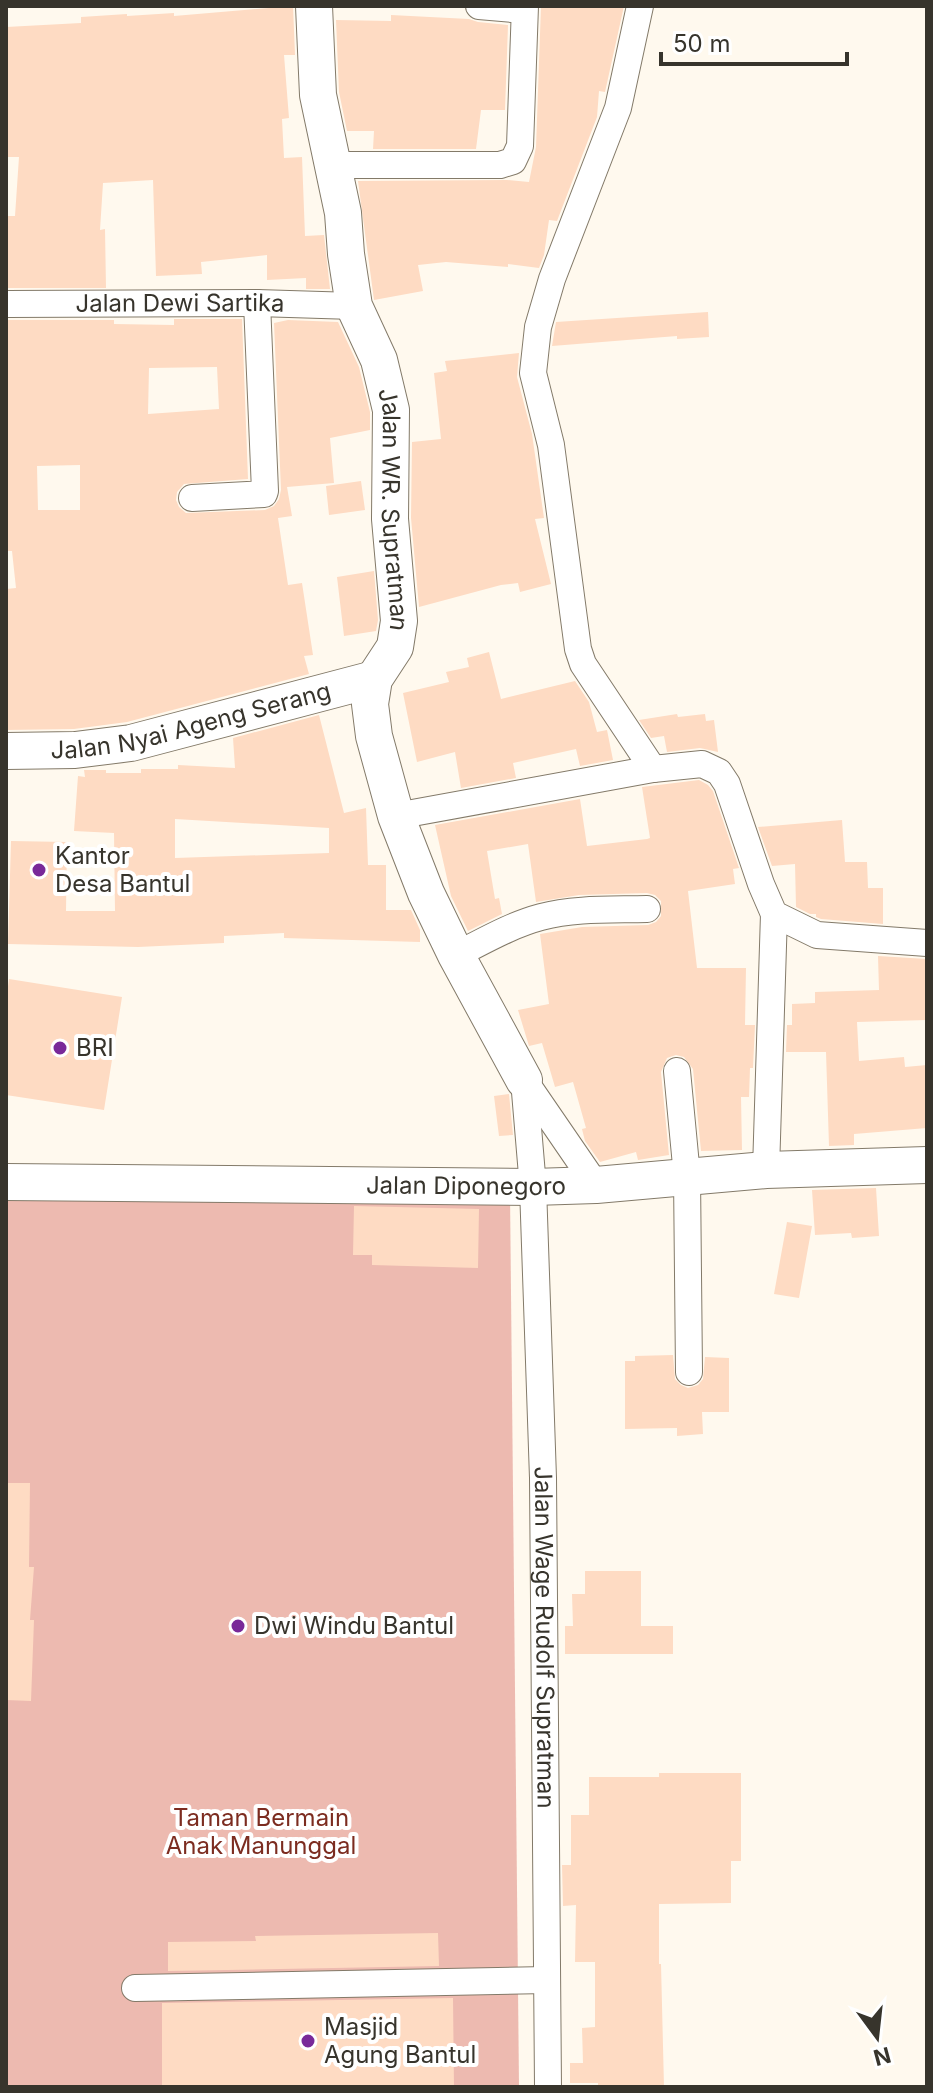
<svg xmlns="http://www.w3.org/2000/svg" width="933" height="2093" font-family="Inter,sans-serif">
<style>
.green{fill:#edbab0}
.building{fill:#fedbc3;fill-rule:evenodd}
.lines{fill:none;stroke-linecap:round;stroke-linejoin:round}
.street-casing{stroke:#837a69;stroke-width:28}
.secondary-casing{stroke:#837a69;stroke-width:38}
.street{stroke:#fff;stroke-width:26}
.secondary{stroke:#fff;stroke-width:36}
.poi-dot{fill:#792999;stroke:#fff;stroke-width:3}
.labels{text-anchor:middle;stroke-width:8;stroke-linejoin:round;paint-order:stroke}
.street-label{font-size:24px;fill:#37342c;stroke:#fff}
.poi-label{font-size:24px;fill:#37342c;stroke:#fff;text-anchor:start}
.park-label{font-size:24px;fill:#7c2c20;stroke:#fff}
</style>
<rect width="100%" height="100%" fill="#fff9ee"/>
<!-- green -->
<path class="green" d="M6,1183L510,1193L519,2087H6Z"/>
<!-- building -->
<path class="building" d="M293,6L295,55H284L289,118L282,119L284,158L302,157L305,236L324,235L330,289H306V278L267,280V255L201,262L202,274L156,276L153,180L103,183L100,230L105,229L106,288H6V216H15L19,157H6V27L81,23V17L127,14V16L174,13V16Z
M541,6H624L605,92L599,91L597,117L557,221L549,220L544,255L539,268L508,264V267L446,262L418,265L423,291L374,300L358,181L507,180L529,182L536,147Z
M391,15L469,19L478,22L508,25L505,110H481L476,149H373L374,131H347L339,92L336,20L391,21Z
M708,312L709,337L677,339V336L552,346L556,322Z
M174,319H242L248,479L184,484L177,492L176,500L179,507L186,513L265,510L274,506L279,499L281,490L274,323L288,320L338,322L359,367L370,412V430L330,438L334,483L287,487L292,516L278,518L288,585L302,583L313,655L304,656L309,674L127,722L74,729L6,730V589L16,588L12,551H6V320H114V324L174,325ZM217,367L219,409L148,414L149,368ZM80,465V510H38L37,466Z
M519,353L517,377L532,434L544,518L535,519L551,584L520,592L518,583L501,585L419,607L411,518L412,442L441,439L434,373L447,371L445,361Z
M361,481L365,510L329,515L326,486Z
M374,571L378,620L376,631L344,636L337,577Z
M489,652L501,699L575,681L589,702L597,732L607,730L613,760L580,766L576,749L513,763L516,778L461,788L455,752L417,762L403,693L449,682L446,672L469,667L467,658Z
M677,714L678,717L705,714L706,721L714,720L718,752L700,748L667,752L664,736L651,738L639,720Z
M319,715L344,813L366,808L368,865H386V910H411L420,930V942L284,938V933L224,936V943L138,947L8,944L11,841L67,842L66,911H115L114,833L74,831L78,776L85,777L84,770H106V773H141V769H178V765L235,768L233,738ZM175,819L329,828V853L175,858Z
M699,780L708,785L713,791L739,868L733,869L735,884L688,891L697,968H746L745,1025H755L753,1068H750L749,1097H741L742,1150L701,1151L693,1069L684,1057L676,1055L667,1058L661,1072L669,1155L638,1160L636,1152L600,1162L585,1141L582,1129L586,1128L573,1082L555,1087L542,1043L529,1046L518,1010L549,1004L540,934L582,927L648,925L656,922L661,916V901L655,895L647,893L579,895L536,902L528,844L487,851L495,899L499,898L502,914L468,931L451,896L435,825L580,799L587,846L647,839L650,838L642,787Z
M842,820L845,862H867L868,888H883V924L821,919L816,917V914H810L796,907L795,864L772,866L758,827Z
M878,956L927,959V1020L857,1022L859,1061L904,1057L905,1067L927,1065V1128L854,1134V1145L829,1146L826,1052H786L787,1025H792V1004L815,1003V992L879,990Z
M9,979L122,997L104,1110L6,1095V1001Z
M509,1094L513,1135L499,1136L494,1096Z
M876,1188L879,1236L852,1238L851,1233L815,1235L812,1190Z
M354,1206L479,1209L478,1268L372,1265V1255H353Z
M787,1222L812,1226L799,1298L774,1294Z
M673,1355L675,1379L681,1385L688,1388L698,1385L703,1379L705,1357L729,1358V1412H702L703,1434L677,1436V1428L625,1429V1361H635V1356Z
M6,1483H30L29,1567H34L30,1620H34L31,1701L6,1700Z
M585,1571H641V1626H673V1654H565V1626H573L572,1594H585Z
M659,1773H741V1861H731V1903L659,1904V1964H661L664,2087H598V2083H570V2063H583L582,2028L595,2027V1962H575L576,1905L563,1906L562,1865H571V1815H589V1777H659Z
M438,1933L439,1966L168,1971V1942L256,1941L255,1936Z
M453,1998L454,2087H162V2003Z"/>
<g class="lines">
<defs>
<g id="street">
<path d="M479,6L524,10"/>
<path d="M640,6L618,108L552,279L538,327L533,373L551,445L578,649L583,664L653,769"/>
<path d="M331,165H500L513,161L520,146L525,6"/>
<path id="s1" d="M6,304L257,303L354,306"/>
<path d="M192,498L264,494L265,491L257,303"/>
<path d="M396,816L653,769L702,764L719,772L727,784L761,884L774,914L817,935L927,943"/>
<path d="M456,955C484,941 511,925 541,917C575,908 612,910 647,909"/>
<path d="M677,1071L687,1176L689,1372"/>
<path id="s2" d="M524,1080L533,1187L543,1478L548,2087"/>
<path d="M524,1080L596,1185"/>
<path d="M766,1170L774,914"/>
<path d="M135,1988L547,1980"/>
</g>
<g id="secondary">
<path id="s3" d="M314,6L318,95L343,213L346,254L354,306L379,360L391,410L390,519L399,621L395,647L374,679L370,704L374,736L396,816L426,893L456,955L524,1080"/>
<path id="s4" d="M6,751L75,750L131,743L374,679"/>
<path id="s5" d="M6,1182L533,1187L596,1185L766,1170L927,1165"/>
</g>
</defs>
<!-- street casing -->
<use href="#street" class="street-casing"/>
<!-- secondary casing -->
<use href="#secondary" class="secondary-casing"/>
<!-- street -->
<use href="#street" class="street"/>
<!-- secondary -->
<use href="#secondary" class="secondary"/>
</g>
<!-- markers -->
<g class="poi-dot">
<circle cx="39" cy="870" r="8"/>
<circle cx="60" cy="1048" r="8"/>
<circle cx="238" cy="1626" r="8"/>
<circle cx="308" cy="2041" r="8"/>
</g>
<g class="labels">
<!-- street labels -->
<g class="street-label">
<text dy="8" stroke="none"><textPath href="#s1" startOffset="174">Jalan Dewi Sartika</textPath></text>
<text dy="8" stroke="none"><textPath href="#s3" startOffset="514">Jalan WR. Supratman</textPath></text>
<text dy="8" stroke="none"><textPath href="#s4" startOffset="188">Jalan Nyai Ageng Serang</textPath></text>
<text dy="8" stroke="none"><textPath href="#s5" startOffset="460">Jalan Diponegoro</textPath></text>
<text dy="8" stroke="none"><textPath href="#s2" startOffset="558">Jalan Wage Rudolf Supratman</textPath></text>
</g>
<!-- poi labels -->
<g class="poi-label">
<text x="55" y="864">Kantor<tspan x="55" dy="28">Desa Bantul</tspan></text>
<text x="76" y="1056">BRI</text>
<text x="254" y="1634">Dwi Windu Bantul</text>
<text x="324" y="2035">Masjid<tspan x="324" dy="28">Agung Bantul</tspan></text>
</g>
<!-- park labels -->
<g class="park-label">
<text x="261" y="1826">Taman Bermain<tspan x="261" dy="28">Anak Manunggal</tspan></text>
</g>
</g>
<!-- border -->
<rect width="933" height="2093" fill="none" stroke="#37342c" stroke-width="16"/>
<!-- north arrow -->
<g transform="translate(877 2037) rotate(165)" stroke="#ffffff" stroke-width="6" paint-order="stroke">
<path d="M0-6L14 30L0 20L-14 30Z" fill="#37342c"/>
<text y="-12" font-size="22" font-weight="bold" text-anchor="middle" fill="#37342c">N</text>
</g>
<!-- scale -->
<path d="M661 52v12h186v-12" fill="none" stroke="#37342c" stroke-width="4"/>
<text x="673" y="52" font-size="24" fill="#37342c" stroke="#ffffff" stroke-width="6" paint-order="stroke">50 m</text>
</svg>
